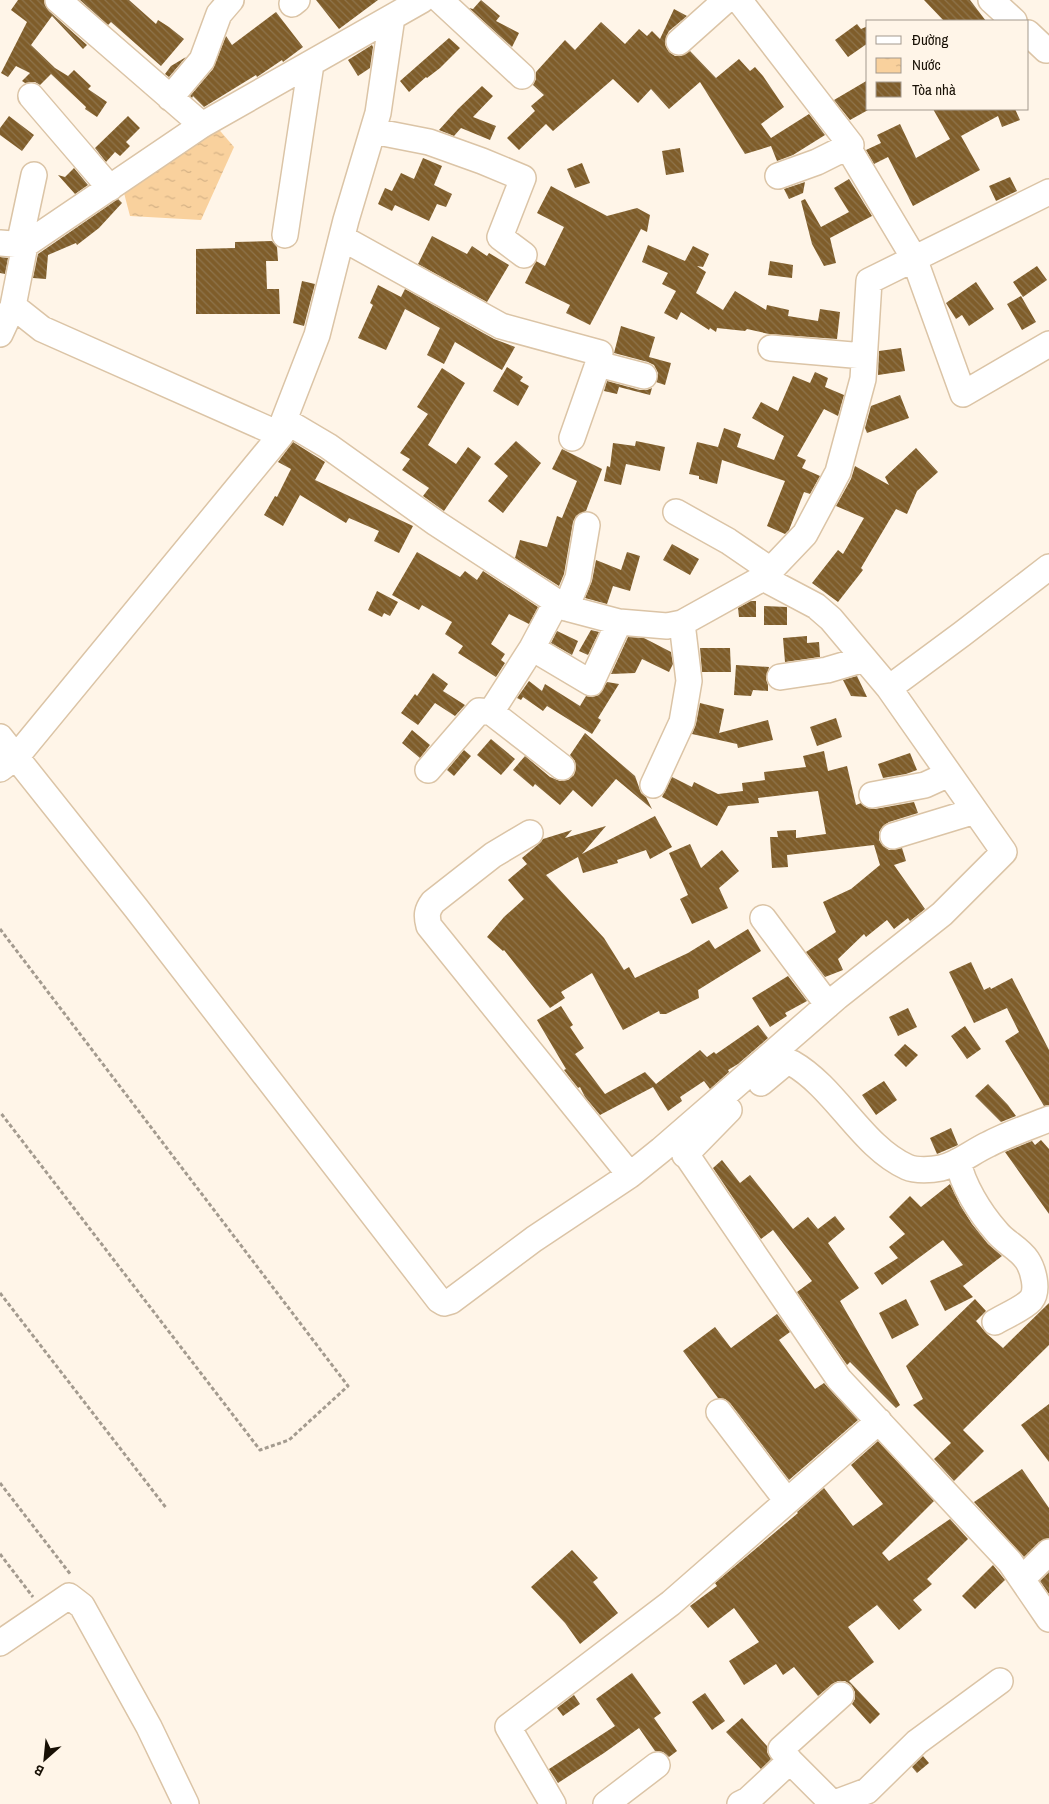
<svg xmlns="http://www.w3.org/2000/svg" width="1049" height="1804" font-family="'Archivo Narrow',sans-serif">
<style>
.water{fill:url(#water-ripples)}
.building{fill:url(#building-back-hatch)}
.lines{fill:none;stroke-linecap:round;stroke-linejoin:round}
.minor-casing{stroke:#dbc4a6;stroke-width:28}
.path{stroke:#a49b8f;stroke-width:3;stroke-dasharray:4 2.5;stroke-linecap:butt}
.minor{stroke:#fff;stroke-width:25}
</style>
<defs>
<pattern id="water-ripples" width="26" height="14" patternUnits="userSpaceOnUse" patternTransform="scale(1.25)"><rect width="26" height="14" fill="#f9d19d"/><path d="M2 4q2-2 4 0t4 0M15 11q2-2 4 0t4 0" fill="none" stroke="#d5b286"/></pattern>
<pattern id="building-back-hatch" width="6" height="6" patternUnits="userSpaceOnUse" patternTransform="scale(1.25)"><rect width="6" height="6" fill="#7f5d2a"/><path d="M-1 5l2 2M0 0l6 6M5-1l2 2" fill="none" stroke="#8e744c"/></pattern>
</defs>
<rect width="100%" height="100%" fill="#fff5e8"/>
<!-- water -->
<path class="water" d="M215,125L234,147L201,220L130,216L124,193Z"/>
<!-- building -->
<path class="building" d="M18,0H44L45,5L49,11L87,45L83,49L52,16L31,45L55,68L68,76L74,70L91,86L88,89L107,102L97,117L85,109L86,107L51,74L40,85L35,82L25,83L22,81L30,73L16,66L8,77L1,73L27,22L11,10Z
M80,0H129L156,24L158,20L169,27L184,39L161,66L111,22L108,25Z
M316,0H378L339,29Z
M481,0L500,16L496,21L519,33L512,47L469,8L473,9Z
M924,0H970L986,21H944Z
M674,9L687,16L669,31L666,37L665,44L669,52L675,56H681L690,51L716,78L739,59L750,71L755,67L763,76L784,107L761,124L771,138L809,114L825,135L793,155L777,161L771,146L745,154L700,82L669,109L651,89L638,103L613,79L553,131L546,124L519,150L507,138L535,111L531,106L544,95L533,85L536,79V72L565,40L575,50L601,22L625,44L639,29L647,36L652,31L660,39Z
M276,12L303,47L283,62L282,60L257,77L256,75L204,107L193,96L192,98L190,96L213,69L226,36L232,45Z
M857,24L861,29L868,26V43L848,57L835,40Z
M449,38L460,48L440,68L427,78L426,77L409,92L400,81Z
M372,45L373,47L370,68L358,76L348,60Z
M186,57L169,77L165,74L171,66Z
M868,80V110L850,120L834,100Z
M482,86L493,96L473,117L496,126L490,140L461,128L454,136L439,130L458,109Z
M933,109H1015L1020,120L1002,127L998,116L961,136L980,170L913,206L888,157L874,164L866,150L881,143L877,135L900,124L916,158L950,139Z
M9,116L34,135L22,151L0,135V128Z
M128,116L140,128L126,142L130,146L120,156L115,152L106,162L95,148Z
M680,148L684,172L666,175L662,151Z
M423,158L442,166L434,185L452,194L446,207L437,204L429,221L395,205L392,211L378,204L385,188L392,191L401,173L414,179Z
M582,163L590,183L575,188L567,169Z
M74,168L88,185L75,194L58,175L65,177Z
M1010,177L1017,191L996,201L989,186Z
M849,179L872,216L830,238L836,263L824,266L812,244L801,201L805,199L821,227L849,212L834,188Z
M805,182L803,193L789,199L784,189Z
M551,186L607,216L637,208L650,215L647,232L641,229L590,325L566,313L570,305L525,283L536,261L545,266L564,227L537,213Z
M118,199L122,203L99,228L77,245L76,243L48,255L46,279L33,278L38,254Z
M432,236L467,254L472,246L487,256L489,253L509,265L487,302L418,264Z
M272,241L277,247L278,261H266L267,289H279L280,314H196V249L235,248V242Z
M648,245L685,261L693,246L709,254L703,267L697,266L706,272L696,293L723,310L735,291L766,310L767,305L789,310L788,316L818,321L820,309L840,312L837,339L769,334L747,329L745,331L717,328L716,332L710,328L709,330L681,312L677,320L664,313L676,291L662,284L668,273L642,262Z
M0,257L8,258L5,274L0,273Z
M770,261L793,265L792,278L768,275Z
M1037,266L1047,280L1023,297L1013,282Z
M302,281L315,284L304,326L293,323Z
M976,282L994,309L969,326L962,315L956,319L946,303Z
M378,285L401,297L405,289L494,339L515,347L502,370L455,342L444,364L427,355L440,328L405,309L386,350L358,338L373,305L370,303Z
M1021,296L1036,322L1022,330L1007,304Z
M621,326L655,337L649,357L671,363L665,385L656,382L658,373L654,365L648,362L614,353Z
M901,348L905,371L878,375L879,351Z
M507,367L523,377L520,381L529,386L518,406L493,391Z
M442,368L465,383L428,445L456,464L468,447L481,457L444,511L423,496L429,488L402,470L410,459L400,453L428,414L417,407Z
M815,372L828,378L825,387L844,395L838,416L824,409L797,456L806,460L802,468L820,476L810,494L804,492L789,530L785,534L767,526L785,481L722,460L717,484L699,479V476L689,474L697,442L718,447L724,428L741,434L737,447L774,460L784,436L752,418L761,402L778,411L793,376L810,383Z
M607,381L640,390H647L652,388L650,395L619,387L617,394L604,391Z
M900,395L909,418L867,433L865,428L871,406Z
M516,441L541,463L503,513L488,501L508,476L494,464Z
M636,441L665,447L660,471L626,464L621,485L604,481L607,466L610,467L613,443L635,446Z
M293,442L325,462L315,480L413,526L399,553L374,541L379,531L349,518L346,523L300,495L283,526L264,515L275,496L277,497L291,469L278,462Z
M916,448L938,472L917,491L907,514L896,509L861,568L863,570L838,602L812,583L838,550L843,554L864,518L836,506L851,479L855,466L889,485L885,477Z
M562,449L602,469L586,511L576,516L573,522L564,574L559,586L515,558L520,540L547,547L557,516L562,518L577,481L552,469Z
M672,544L699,559L690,575L663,560Z
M417,552L460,577L465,571L477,580L483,571L538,607L529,624L509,614L491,644L505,654L501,660L505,663L496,677L458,653L463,646L445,634L452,622L422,605L419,610L392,595Z
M627,552L640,556L630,591L613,586L607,604L585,598L592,581L596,560L621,570Z
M377,591L398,602L390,616L384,613L382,617L368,610Z
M751,601H756V617H739L738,608Z
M764,606L787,607V625H764Z
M591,630L599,632L588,655L579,651Z
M557,631L578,641L572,655L551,643Z
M807,636V643L819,642L820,657L785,662L783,638Z
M628,637L644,638L671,652L673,664L669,672L642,659L635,673L611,674Z
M700,648H730L731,672H702Z
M736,665L769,667L766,679L768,685V691L753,690L751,696L734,695Z
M433,673L448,684L443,691L465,705L455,716L435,703L418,725L401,713L415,694L417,696Z
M857,676L867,697L851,696L843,680Z
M529,681L542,691L545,684L580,706L586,696L592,697L599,695L607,682L619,684L598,718L601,720L592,734L547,706L543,711L523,697L521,700L517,698Z
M700,703L724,709L719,733L768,720L773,740L738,748L737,744L692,734L696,724Z
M836,718L842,737L817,746L810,727Z
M412,730L430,745L420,758L402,743Z
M585,733L635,776L641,793L646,797L652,809L616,779L592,807L573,790L560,805L535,784L533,787L513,770L525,756L550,777L560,781L568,780L574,775L576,768L575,761L570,755Z
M491,739L515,759L501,775L477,755Z
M464,750L471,756L454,776L447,770Z
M824,751L828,771L847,766L856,805L861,803L867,808L875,809L914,802L918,813L889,822L883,826L879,832V840L883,846L889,850L902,848L906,861L894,865L925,909L910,921L908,918L894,929L887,920L866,937L864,934L838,959L843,970L825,977L806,952L836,932L823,902L851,889L880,865L874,845L787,855L788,867L772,868L770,837H778L777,831L796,830V838L826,834L818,791L758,798L759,803L728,806L717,826L662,797L672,777L692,787L694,782L718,794L743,791L742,783L765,780L764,772L806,767L803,756Z
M910,753L917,770L906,774L883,778L878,764Z
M655,816L672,847L650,859L646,850L617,860L618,863L583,873L578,857L546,875L604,938L624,970L629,967L635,978L688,953L709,940L715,949L748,929L761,951L698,990L699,998L666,1014H660L659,1011L623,1030L592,973L561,992L565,998L550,1008L504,950L503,951L487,937L504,917L524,899L508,880L527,864L522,858L541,842L543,839L572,830L565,838L606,826L582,854Z
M690,844L701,868L722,850L739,871L719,888L728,908L692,924L680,899L688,895L669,853Z
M971,962L984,990L990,987L991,989L1012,978L1049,1050V1105L1044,1106L1005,1041L1019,1032L1007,1008L974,1023L949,972Z
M788,976L807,1001L785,1013L787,1016L770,1027L752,998Z
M561,1006L573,1025L570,1027L584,1048L575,1054L605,1094L645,1072L656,1084L700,1050L707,1057L714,1052L716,1054L758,1025L768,1038L738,1064L728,1070L729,1072L710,1089L704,1081L680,1097L682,1101L668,1111L653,1087L600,1115L585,1097L580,1087L578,1088L564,1070L566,1069L537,1020Z
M908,1008L917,1027L898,1036L889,1017Z
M965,1026L981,1049L967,1059L951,1036Z
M905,1044L918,1055L906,1067L894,1055Z
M884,1081L897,1100L876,1115L862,1095Z
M988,1084L1008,1105L1016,1116L1001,1122L975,1096Z
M951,1128L958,1145L937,1154L930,1138Z
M1041,1140L1049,1149V1214L1005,1152L1032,1141L1035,1145Z
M722,1160L740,1183L750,1175L793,1229L808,1217L818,1229L835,1216L845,1229L828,1243L859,1288L840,1301L900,1405L896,1408L850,1362L847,1365L797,1292L812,1281L773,1230L761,1239L713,1168Z
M950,1184L960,1205L972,1224L988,1244L1002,1256L963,1286L973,1297L945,1311L930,1281L963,1265L943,1240L882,1285L874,1273L898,1258L889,1247L905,1234L889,1217L910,1196L921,1207Z
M906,1299L919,1325L892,1339L879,1313Z
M975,1299L986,1311L976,1321L987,1334L1003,1348L1049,1303V1345L963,1430L984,1451L954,1481L934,1459L951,1443L913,1405L923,1399L906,1366Z
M777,1314L790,1332L779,1340L815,1389L824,1383L858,1420L789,1480L730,1403L725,1399L718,1398L683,1351L715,1327L731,1348Z
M1049,1404V1462L1021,1425Z
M878,1441L934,1501L882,1553L889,1561L950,1519L968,1539L927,1579L932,1584L913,1600L922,1610L899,1630L877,1605L848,1627L874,1662L849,1681L880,1714L870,1724L852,1704L855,1699V1692L851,1685L845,1681H838L832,1684L818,1696L794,1667L783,1675L776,1664L744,1685L729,1661L759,1642L734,1608L708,1628L690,1606L717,1586L715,1583L798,1513L797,1512L824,1488L853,1526L883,1504L851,1465Z
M1022,1469L1049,1508V1538L1039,1542L1024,1557L974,1502Z
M572,1550L598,1578L593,1582L618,1613L580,1644L565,1623L531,1587Z
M993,1565L1005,1580L975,1609L962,1596Z
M1049,1572V1594L1040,1581Z
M632,1673L661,1713L654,1718L677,1751L669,1757L663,1752L655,1751L639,1728L604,1753L558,1783L549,1769L615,1726L596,1699Z
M705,1693L725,1721L712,1730L692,1702Z
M574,1695L580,1704L563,1716L557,1708Z
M742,1718L767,1746V1752L771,1759L761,1769L726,1732Z
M923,1756L929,1763L917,1773L912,1767Z"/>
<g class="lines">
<defs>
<path id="minor" d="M58,0L202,125
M440,0L522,76
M739,0L851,145L850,151L914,258L963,394L1049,344
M991,0L1014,21
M292,4L297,0
M1028,33L1046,50
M679,42L726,0
M31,96L110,188
M170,98L202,60L219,14L231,0
M373,131L429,142L482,161L523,178L500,237L524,255
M778,176L817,162L851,145
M285,235L311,64
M342,238L501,326L600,353L598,364L572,438
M0,243L25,245L202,125L422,0
M19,245L34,175
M25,245L13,306L42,329L281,435
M0,334L13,306
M771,348L864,356
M598,364L644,376
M284,420L328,446L436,523L566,608L619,622L667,626L682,623L763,578L805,534L838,472L863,379L869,281L1049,192
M676,512L728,541L772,571
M556,603L532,648L491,712L562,767
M566,608L578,578L587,525
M532,648L591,683L619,622
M780,677L827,670L864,659
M889,688L962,634L1049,567
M0,737L136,908L439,1300L444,1303L451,1301L534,1239L630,1175L661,1150L837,997L942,914L1004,852L889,688L831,619L816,606L763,578
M0,769L17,756L281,435L284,420L317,335L346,220L378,113L392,17
M428,770L479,711L491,712
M653,785L682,722L689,681L682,623
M872,795L925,785L949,774
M530,833L493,855L433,902C427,910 426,915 429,926L630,1175
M893,836L975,811
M763,918L828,1005
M761,1083L785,1063H792C836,1088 862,1147 907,1167C916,1171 932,1170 941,1168C959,1164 973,1151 989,1144C1008,1134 1029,1127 1049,1119
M675,1138L839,1379L1010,1562L1049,1619
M685,1155L729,1110
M958,1161C962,1184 980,1213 996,1231C1004,1242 1019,1248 1027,1260C1033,1269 1039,1290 1031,1300C1024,1308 1005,1316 995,1322
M719,1412L787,1501
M1022,1579L1049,1552
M0,1643L69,1596L82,1606L149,1727L186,1804
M790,1761L833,1804
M553,1804L508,1727L671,1603L879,1421
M606,1804L657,1765
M740,1804L748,1800L790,1761L781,1749L841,1695
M832,1804L867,1791L917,1742L1000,1681"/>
</defs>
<!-- minor casing -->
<use href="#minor" class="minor-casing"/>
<!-- path -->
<path class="path" d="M0,929L348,1386L289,1440L260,1450L0,1112
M0,1293L167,1509
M0,1483L71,1575
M0,1554L33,1597"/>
<!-- minor -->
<use href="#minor" class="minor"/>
</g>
<!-- legend -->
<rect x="866" y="20" width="162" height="90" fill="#fff5e8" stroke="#a3998d"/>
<rect x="876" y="36" width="25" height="8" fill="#ffffff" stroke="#a3998d"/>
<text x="912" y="45" font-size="15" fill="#181005">Đường</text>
<rect x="876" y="58" width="25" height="15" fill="url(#water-ripples)" stroke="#a3998d"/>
<text x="912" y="70" font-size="15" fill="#181005">Nước</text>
<rect x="876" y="82" width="25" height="15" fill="url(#building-back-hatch)" stroke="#a3998d"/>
<text x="912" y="95" font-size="15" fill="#181005">Tòa nhà</text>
<!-- north arrow -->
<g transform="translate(45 1759) rotate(207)" stroke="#fff5e8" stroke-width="4" paint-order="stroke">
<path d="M0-4L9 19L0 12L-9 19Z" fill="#181005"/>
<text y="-8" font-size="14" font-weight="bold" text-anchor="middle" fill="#181005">B</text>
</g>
</svg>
